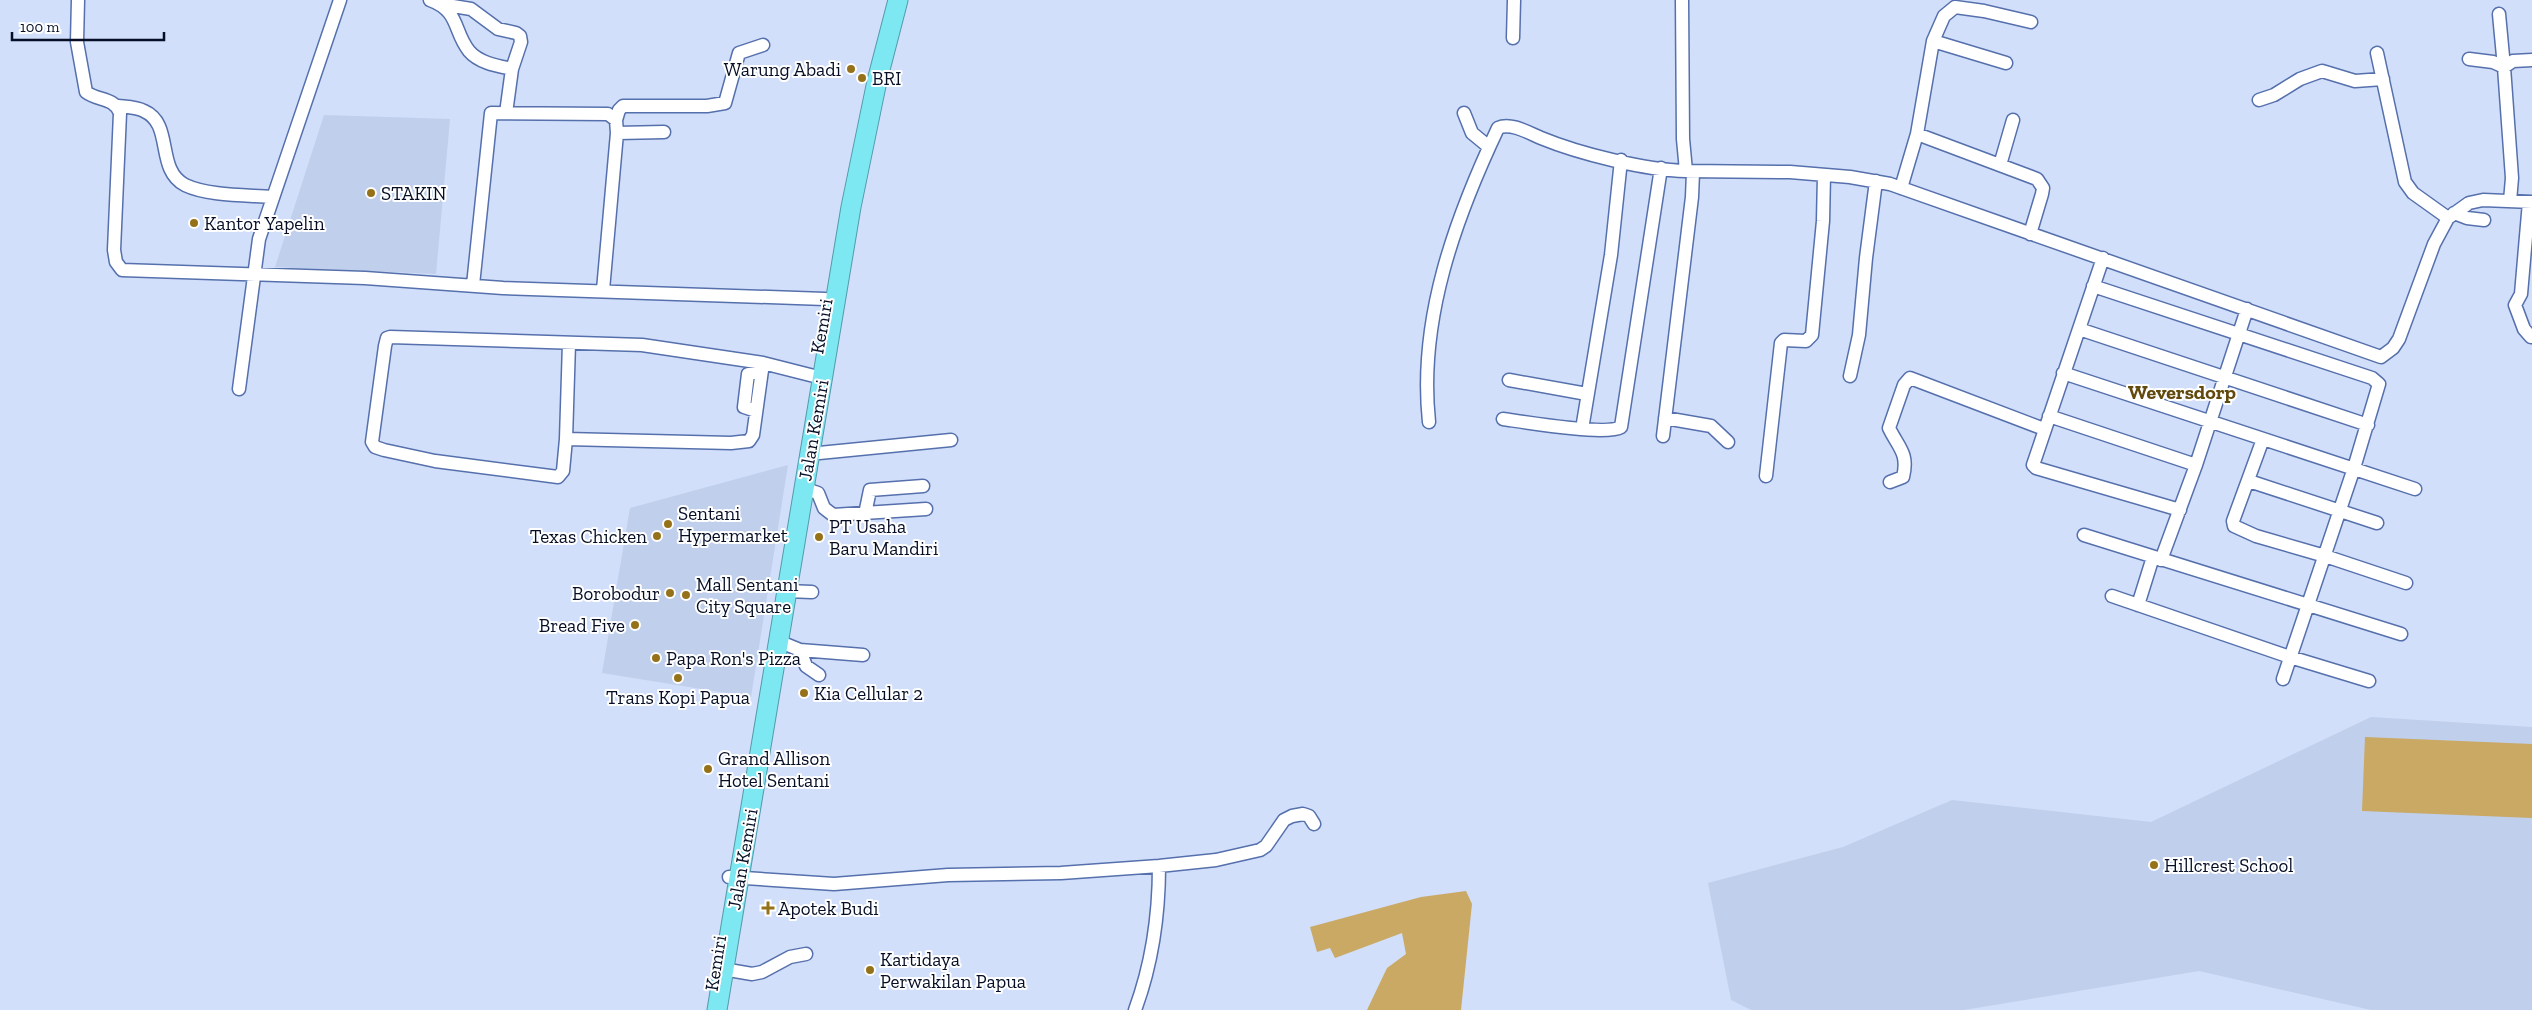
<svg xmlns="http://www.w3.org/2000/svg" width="2532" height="1010" font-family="'Zilla Slab',serif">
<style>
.built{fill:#c0cfec}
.green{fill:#c9a964}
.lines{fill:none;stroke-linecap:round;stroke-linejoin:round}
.minor-casing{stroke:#5570ac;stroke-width:15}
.highway-casing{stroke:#539baa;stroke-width:21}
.minor{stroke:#fff;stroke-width:12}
.highway{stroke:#7de7f2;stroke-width:19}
.poi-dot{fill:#95721a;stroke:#fff;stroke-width:2}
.labels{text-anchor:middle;stroke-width:4;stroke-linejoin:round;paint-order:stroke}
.poi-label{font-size:19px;fill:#050e25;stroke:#fff;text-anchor:start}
.street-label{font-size:19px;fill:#050e25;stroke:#fff}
.neighbourhood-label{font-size:20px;font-weight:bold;fill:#624a0e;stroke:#fff}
</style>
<rect width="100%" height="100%" fill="#d2dffa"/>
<!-- built -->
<path class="built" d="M324,115L450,119L436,274L275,267Z
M788,465L751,697L602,673L630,508Z
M2371,717L2532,727V1010H2371L2199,971L1964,1010H1751L1731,1000L1708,883L1843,847L1952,800L2151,822Z"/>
<!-- green -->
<path class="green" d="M2365,737L2532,744V818L2362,811Z
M1466,891L1472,904L1461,1010H1367L1387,968L1406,954L1402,933L1335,958L1330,948L1317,952L1310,927L1421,897Z"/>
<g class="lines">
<defs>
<path id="minor" d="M78,0L77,42L86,92C98,101 114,97 120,113L114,250L116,262L122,270L365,278L503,288L825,299
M430,0C460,11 453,31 469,51C479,63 498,66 512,69L506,113
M1682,0L1683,139L1686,171L1790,172L1850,177L1890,184L2381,357L2393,348L2399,339L2434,244L2448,218L2469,203L2483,200L2532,202
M441,4L471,9L498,29L516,33L520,36L521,42L512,69
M1513,38L1514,0
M1933,41L2006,63
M2377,53L2405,182L2413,193L2448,218
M2469,59L2493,62L2504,67L2499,14
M2259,100L2274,95L2300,79L2322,71L2355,81L2383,79
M118,106C126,107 136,107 144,111C174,124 155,169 185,185C208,196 247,195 272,197
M1464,113L1472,133L1489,147
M616,120L619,110L623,106H707L725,103L739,53L763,45
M617,133L664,132
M1917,134L2037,179L2043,188L2042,194L2030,234
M2000,165L2013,120
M1901,188L1917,134L1933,41L1944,16L1955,7L1984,11L2031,22
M2510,201L2512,178L2504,67L2513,61L2532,60
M2529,202L2521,294L2515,305L2524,329L2531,337
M2454,213L2467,218L2484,220
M2103,258L2033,465L2036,468L2180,510
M473,285L491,113L608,114L616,120L617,133L603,290
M2093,286L2372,378L2379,384L2354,468L2283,679
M2079,329L2368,425
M569,343L566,439L563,471L558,477L435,461L384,450L375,447L372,442L385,346L387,338L390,337L642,345L763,363L822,378
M2063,373L2415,489
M1850,376L1859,335L1866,258L1876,181
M1509,380L1587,394
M239,389L259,239L340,0
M756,411L744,407L748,374L762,371
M2049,416L2196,465
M1665,418L1711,426L1728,442
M1503,419C1524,422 1606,436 1621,427L1661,168
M1429,422C1418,320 1455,219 1498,128C1511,122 1529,133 1541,138C1580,154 1645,170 1686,171
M1582,429L1611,255L1621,160
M1663,436L1692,197L1693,172
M566,439L731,443L749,441L753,435L763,363
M2263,439L2233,521L2234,526L2256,536L2325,556L2406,583
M809,454L951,440
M1766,476L1781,343L1784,340L1806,341L1812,335L1823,221L1824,175
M2249,481L2377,523
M1890,482L1903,477C1909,453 1898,447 1889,428L1904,385L1910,378L2044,429
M803,488L818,493L824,508L833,515L926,509
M865,514L870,490L923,486
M2084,535L2401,634
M2161,560L2196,465L2247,309
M786,591L812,592
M2112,596L2290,657L2369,681
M2138,605L2153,557
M778,641L800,650L863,655
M800,650L806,666L819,675
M729,877L834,884L948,875L1061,873L1159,866L1216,860L1260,850L1266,846L1284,820L1292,816L1303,814L1309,816L1314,824
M723,969L752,974L762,972L790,957L806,954
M1135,1010C1152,964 1159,916 1159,866"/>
<path id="highway" d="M717,1010L851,207L877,81L898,0"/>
</defs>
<!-- minor casing -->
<use href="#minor" class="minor-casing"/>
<!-- highway casing -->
<use href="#highway" class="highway-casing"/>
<!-- minor -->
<use href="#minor" class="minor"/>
<!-- highway -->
<use href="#highway" class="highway"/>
</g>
<!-- markers -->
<g class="poi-dot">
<circle cx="851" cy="69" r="5"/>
<circle cx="862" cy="78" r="5"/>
<circle cx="371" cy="193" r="5"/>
<circle cx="194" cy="223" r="5"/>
<circle cx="668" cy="524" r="5"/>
<circle cx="657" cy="536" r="5"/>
<circle cx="819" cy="537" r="5"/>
<circle cx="670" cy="593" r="5"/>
<circle cx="686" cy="595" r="5"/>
<circle cx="635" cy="625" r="5"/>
<circle cx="656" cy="658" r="5"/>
<circle cx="678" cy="678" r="5"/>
<circle cx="804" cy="693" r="5"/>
<circle cx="708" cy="769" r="5"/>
<circle cx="2154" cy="865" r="5"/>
<path d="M765.5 900.5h5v5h5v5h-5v5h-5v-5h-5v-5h5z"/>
<circle cx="870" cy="970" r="5"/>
</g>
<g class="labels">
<!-- poi labels -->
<g class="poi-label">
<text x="841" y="76" text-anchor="end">Warung Abadi</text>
<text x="872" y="85">BRI</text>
<text x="381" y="200">STAKIN</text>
<text x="204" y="230">Kantor Yapelin</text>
<text x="678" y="520">Sentani<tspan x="678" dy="22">Hypermarket</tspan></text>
<text x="829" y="533">PT Usaha<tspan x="829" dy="22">Baru Mandiri</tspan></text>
<text x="647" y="543" text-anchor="end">Texas Chicken</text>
<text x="696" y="591">Mall Sentani<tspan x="696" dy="22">City Square</tspan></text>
<text x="660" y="600" text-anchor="end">Borobodur</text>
<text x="625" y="632" text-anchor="end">Bread Five</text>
<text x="666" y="665">Papa Ron's Pizza</text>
<text x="814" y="700">Kia Cellular 2</text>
<text x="678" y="704" text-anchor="middle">Trans Kopi Papua</text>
<text x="718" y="765">Grand Allison<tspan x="718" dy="22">Hotel Sentani</tspan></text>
<text x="2164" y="872">Hillcrest School</text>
<text x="778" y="915">Apotek Budi</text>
<text x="880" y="966">Kartidaya<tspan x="880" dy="22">Perwakilan Papua</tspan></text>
</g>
<!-- street labels -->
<g class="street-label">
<text transform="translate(821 326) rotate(-80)" y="7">Kemiri</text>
<text transform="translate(813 430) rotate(-80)" y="7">Jalan Kemiri</text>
<text transform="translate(742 859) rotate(-80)" y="7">Jalan Kemiri</text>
<text transform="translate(715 963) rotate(-81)" y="7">Kemiri</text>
</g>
<!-- neighbourhood labels -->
<g class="neighbourhood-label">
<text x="2182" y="399">Weversdorp</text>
</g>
</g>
<!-- scale -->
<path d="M12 32v8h152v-8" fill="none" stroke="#050e25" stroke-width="2.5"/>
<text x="20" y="32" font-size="15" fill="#050e25" stroke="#ffffff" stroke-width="4" paint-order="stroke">100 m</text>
</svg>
